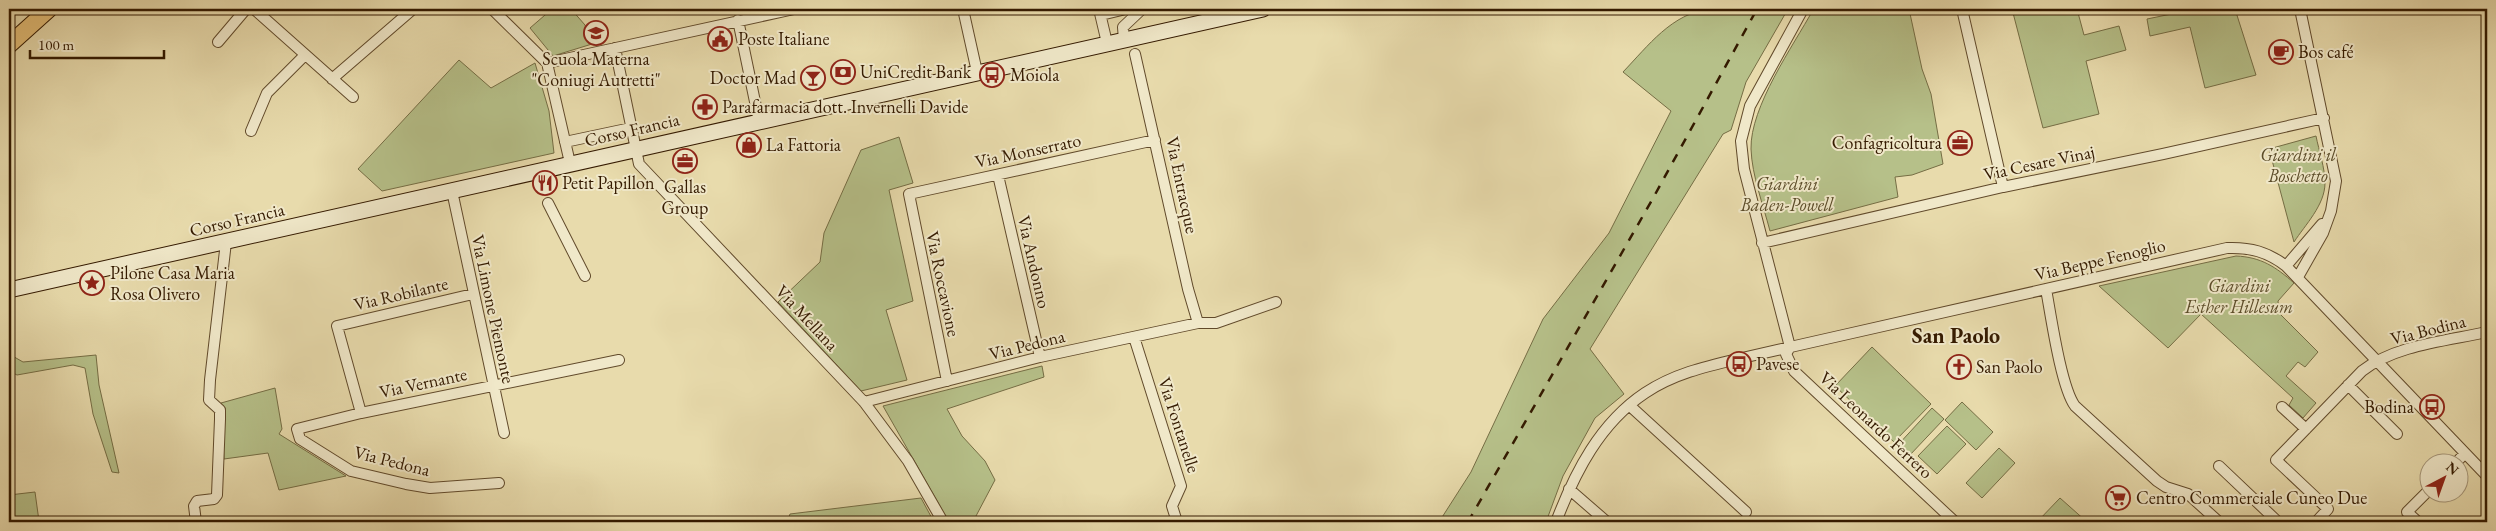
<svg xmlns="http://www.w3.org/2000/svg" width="2496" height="531" font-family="'EB Garamond',serif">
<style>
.green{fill:#b6c089;stroke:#756d44}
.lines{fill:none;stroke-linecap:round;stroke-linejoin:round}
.street-casing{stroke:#614a2b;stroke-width:12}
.secondary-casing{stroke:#341a00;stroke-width:17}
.primary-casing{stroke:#341a00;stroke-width:18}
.street{stroke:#f0e8c9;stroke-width:10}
.secondary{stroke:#f0e8c9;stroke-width:15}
.primary{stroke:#e4be76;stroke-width:16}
.rail{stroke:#341a00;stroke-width:2.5;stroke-dasharray:9 9;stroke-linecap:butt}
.labels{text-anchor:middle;stroke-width:4;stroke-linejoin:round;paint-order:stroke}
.poi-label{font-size:18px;fill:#341a00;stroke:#f0e8c9;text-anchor:start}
.street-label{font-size:18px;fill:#341a00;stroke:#f0e8c9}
.park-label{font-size:18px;font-style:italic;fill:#5b4c29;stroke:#f0e8c9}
.district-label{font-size:22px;font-weight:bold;fill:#341a00;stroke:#f0e8c9}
</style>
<rect width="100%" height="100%" fill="#e8dbac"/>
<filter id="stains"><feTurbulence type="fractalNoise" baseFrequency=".004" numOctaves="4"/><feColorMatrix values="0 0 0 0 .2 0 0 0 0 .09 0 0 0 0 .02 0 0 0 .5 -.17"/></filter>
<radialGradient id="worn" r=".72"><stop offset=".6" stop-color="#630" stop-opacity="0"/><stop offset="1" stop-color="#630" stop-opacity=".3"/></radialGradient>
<!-- green -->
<path class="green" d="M552,9H571L585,25L592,44L553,56L530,28Z
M1710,9H1788L1746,82L1731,130L1723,134L1590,349L1624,394L1595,418L1563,476L1546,522H1439L1471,472L1543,319L1609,233L1671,111L1623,72C1648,46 1672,13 1710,9Z
M1818,9H1909L1922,69L1931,94L1943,164L1912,175L1895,177L1898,197L1770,231C1763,204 1752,176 1751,149C1750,107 1793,46 1813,10Z
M2012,9H2077L2084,35L2119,26L2126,50L2086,61L2099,114L2043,128Z
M2186,9H2235L2256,75L2205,88L2190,27L2150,36L2147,19L2186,11Z
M459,60L491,88L535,63L549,111L554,153L382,191L358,169Z
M2316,136C2319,151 2325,168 2325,183C2325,205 2305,225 2294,242L2269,149Z
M899,137L913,183L889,190L913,301L886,310L907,380L861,391L778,302L820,262L824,233L861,150Z
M2236,256C2261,257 2276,267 2294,283L2278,301L2279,313L2318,352L2305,367L2298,362L2286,376L2316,403L2303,418L2289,405L2293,398L2201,314L2168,348L2099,286Z
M1872,347L1931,404L1894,442L1835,386Z
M9,354L23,362L96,355L99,385L119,473L112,472L93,414L85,368L73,365L17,375L9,371Z
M1042,366L1044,377L947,409L962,436L985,461L995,480L976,516L977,522H949L883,406Z
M275,388L282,429L279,434L346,476L279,490L268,453L224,459L221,403Z
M1962,402L1993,432L1976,450L1945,420Z
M1932,408L1944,419L1909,456L1897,446Z
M1947,426L1966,444L1937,474L1918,456Z
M1999,448L2015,463L1982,498L1966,483Z
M35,492L39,521L9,522V495Z
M921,498L934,522H787L790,514Z
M2060,498L2087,522H2037Z"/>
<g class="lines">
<defs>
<path id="street" d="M254,9L353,97
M492,9L547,63L570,163
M963,9L977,72
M1099,9L1107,43
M1962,9L2003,187
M1101,15L1126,9
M738,20L759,121
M1124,40L1123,27L1142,9
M218,42L246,9
M615,48L639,164L864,402L908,461L943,522
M1135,54L1188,289L1198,323
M547,63L794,9
M332,79L413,9
M251,131L267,93L305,55
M565,142L631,128
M998,175L1040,357
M452,191L504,433
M548,203L585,276
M1762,243L2003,187L2163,154L2324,118
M2286,266L2322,224
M2298,277L2323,233L2331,211L2336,181L2300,9
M2046,289C2051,316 2061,387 2075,406L2157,481L2166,487L2188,494L2219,522
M1134,337L1181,486L1172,506L1177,522
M1790,347L1744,169L1741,141L1750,106L1803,9
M1790,347L1786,354L1794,371L1955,522
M947,381L909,194L1155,140
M2348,385L2397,434
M864,402L1040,357L1198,323H1216L1276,302
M1629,405L1746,512
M2282,407L2306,429
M361,413L337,326L473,294
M2455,464L2465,453
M2219,466L2278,522
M499,483L430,488L406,484L351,471L300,439L297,429L361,413L619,360
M1569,489L1607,522
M196,522L194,506L197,501L214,499L217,495L220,419V410L209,400L210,380L226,242
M1556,522C1575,472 1600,423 1645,393C1675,373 1708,366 1742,358C1774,351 1807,343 1839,336C1968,307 2097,277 2227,248C2250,247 2268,252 2286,266L2487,476
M2316,522L2328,509L2276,460L2362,371C2395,345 2446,341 2487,332
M2418,522L2407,512L2428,491"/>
<path id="secondary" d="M9,290L1263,9"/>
<path id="primary" d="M9,45L49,9"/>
</defs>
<!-- street casing -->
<use href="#street" class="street-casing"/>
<!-- secondary casing -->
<use href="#secondary" class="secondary-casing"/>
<!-- primary casing -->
<use href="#primary" class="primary-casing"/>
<!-- street -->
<use href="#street" class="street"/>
<!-- secondary -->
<use href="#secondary" class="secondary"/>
<!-- primary -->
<use href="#primary" class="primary"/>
<!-- rail -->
<path class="rail" d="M1468,522L1652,200L1757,9"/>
</g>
<!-- icons -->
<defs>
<symbol id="school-ring" viewBox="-11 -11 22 22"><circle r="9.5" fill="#f0e8c9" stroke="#8f2418" stroke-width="1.5"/><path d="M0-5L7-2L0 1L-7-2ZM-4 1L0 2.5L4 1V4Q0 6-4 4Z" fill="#8f2418"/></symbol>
<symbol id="civic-ring" viewBox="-11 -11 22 22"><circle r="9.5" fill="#f0e8c9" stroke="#8f2418" stroke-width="1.5"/><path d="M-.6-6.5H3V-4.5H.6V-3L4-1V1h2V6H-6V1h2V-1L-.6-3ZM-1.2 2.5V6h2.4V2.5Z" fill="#8f2418"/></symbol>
<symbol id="cafe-ring" viewBox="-11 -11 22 22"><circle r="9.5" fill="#f0e8c9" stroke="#8f2418" stroke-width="1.5"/><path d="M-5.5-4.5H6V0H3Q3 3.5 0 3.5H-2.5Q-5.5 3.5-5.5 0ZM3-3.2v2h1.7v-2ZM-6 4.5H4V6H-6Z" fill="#8f2418"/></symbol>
<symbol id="bank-ring" viewBox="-11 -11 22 22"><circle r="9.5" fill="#f0e8c9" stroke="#8f2418" stroke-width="1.5"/><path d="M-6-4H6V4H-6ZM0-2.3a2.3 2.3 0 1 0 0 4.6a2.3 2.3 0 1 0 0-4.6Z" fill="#8f2418"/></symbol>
<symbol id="bus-ring" viewBox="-11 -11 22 22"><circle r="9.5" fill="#f0e8c9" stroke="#8f2418" stroke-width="1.5"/><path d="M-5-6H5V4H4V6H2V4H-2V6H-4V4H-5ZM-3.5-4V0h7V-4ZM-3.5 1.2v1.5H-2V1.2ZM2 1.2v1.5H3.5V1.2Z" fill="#8f2418"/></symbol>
<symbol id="bar-ring" viewBox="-11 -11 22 22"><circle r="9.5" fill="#f0e8c9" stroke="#8f2418" stroke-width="1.5"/><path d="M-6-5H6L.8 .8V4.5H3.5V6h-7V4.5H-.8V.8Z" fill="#8f2418"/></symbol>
<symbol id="pharmacy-ring" viewBox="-11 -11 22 22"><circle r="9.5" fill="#f0e8c9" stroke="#8f2418" stroke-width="1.5"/><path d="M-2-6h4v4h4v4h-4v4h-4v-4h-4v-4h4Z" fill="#8f2418"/></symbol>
<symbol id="office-ring" viewBox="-11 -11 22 22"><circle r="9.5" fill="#f0e8c9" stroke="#8f2418" stroke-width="1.5"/><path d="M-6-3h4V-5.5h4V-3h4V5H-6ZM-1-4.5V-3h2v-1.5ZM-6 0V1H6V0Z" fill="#8f2418"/></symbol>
<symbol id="shop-ring" viewBox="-11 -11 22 22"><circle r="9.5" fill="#f0e8c9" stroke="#8f2418" stroke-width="1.5"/><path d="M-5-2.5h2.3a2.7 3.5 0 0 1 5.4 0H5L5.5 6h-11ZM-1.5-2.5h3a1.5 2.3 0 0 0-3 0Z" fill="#8f2418"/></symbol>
<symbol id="restaurant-ring" viewBox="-11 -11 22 22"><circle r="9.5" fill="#f0e8c9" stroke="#8f2418" stroke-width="1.5"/><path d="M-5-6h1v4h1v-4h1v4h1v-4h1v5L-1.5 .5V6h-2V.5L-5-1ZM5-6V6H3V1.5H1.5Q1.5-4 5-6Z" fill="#8f2418"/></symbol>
<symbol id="sight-ring" viewBox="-11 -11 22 22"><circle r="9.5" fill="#f0e8c9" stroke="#8f2418" stroke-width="1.5"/><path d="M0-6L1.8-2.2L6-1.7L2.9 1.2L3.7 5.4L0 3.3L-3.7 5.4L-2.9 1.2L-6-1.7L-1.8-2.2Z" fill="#8f2418"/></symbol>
<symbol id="church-ring" viewBox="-11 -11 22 22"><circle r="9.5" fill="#f0e8c9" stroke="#8f2418" stroke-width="1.5"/><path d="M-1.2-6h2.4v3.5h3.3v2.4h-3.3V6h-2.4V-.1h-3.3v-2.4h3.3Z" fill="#8f2418"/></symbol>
<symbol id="supermarket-ring" viewBox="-11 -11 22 22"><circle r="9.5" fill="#f0e8c9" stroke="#8f2418" stroke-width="1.5"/><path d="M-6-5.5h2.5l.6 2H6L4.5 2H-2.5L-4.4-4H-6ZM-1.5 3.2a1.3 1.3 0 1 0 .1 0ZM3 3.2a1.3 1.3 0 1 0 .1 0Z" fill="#8f2418"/></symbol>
</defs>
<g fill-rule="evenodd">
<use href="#school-ring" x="582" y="19" width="28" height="28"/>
<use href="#civic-ring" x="706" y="25" width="28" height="28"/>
<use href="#cafe-ring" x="2267" y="38" width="28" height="28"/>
<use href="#bank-ring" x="829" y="58" width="28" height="28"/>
<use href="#bus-ring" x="978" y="61" width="28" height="28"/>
<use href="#bar-ring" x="799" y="64" width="28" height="28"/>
<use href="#pharmacy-ring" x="691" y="93" width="28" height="28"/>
<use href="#office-ring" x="1946" y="129" width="28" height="28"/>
<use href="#shop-ring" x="735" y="131" width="28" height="28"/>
<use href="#office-ring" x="671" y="147" width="28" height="28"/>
<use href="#restaurant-ring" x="531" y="169" width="28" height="28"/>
<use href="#sight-ring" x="78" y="269" width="28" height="28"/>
<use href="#bus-ring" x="1725" y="350" width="28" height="28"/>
<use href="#church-ring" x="1945" y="353" width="28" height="28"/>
<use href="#bus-ring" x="2418" y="393" width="28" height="28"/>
<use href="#supermarket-ring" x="2104" y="484" width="28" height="28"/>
</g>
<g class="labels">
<!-- poi labels -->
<g class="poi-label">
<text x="738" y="45">Poste Italiane</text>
<text x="2298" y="58">Bos café</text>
<text x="596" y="65" text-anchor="middle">Scuola Materna<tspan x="596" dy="21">"Coniugi Autretti"</tspan></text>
<text x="860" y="78">UniCredit Bank</text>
<text x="1010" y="81">Moiola</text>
<text x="796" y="84" text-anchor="end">Doctor Mad</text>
<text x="722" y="113">Parafarmacia dott. Invernelli Davide</text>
<text x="1942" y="149" text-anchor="end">Confagricoltura</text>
<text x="766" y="151">La Fattoria</text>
<text x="562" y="189">Petit Papillon</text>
<text x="685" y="193" text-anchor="middle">Gallas<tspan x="685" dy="21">Group</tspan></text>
<text x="110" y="279">Pilone Casa Maria<tspan x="110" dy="21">Rosa Olivero</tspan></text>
<text x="1756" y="370">Pavese</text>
<text x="1976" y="373">San Paolo</text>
<text x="2414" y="413" text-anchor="end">Bodina</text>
<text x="2136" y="504">Centro Commerciale Cuneo Due</text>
</g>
<!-- street labels -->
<g class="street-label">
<text transform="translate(632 130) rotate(-13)" y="6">Corso Francia</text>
<text transform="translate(1028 151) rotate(-12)" y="6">Via Monserrato</text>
<text transform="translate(2039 163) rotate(-12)" y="6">Via Cesare Vinaj</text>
<text transform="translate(1182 185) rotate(78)" y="6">Via Entracque</text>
<text transform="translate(237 220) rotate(-13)" y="6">Corso Francia</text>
<text transform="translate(2100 260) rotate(-13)" y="6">Via Beppe Fenoglio</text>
<text transform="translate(1034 262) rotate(77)" y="6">Via Andonno</text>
<text transform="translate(943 284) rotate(78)" y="6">Via Roccavione</text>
<text transform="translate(401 294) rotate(-13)" y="6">Via Robilante</text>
<text transform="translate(493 309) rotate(78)" y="6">Via Limone Piemonte</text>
<text transform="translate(807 318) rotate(47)" y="6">Via Mellana</text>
<text transform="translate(2428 330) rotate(-14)" y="6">Via Bodina</text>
<text transform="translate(1027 345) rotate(-14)" y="6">Via Pedona</text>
<text transform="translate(423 383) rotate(-12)" y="6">Via Vernante</text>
<text transform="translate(1179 425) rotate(72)" y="6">Via Fontanelle</text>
<text transform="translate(1876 425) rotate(43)" y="6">Via Leonardo Ferrero</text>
<text transform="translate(392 461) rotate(14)" y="6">Via Pedona</text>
</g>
<!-- park labels -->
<g class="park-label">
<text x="2298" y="161">Giardini il<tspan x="2298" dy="21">Boschetto</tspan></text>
<text x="1787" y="190">Giardini<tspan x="1787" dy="21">Baden-Powell</tspan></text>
<text x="2239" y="292">Giardini<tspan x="2239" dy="21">Esther Hillesum</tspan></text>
</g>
<!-- district labels -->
<g class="district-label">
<text x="1956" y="343">San Paolo</text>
</g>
</g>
<!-- margin -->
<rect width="2496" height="531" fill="none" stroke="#e8dbac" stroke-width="30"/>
<rect x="10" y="10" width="2476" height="511" fill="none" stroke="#341a00" stroke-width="2.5"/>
<rect x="15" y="15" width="2466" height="501" fill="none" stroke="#341a00"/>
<!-- north arrow -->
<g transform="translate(2444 478) rotate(41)"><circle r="24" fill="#f0e8c9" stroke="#a59679"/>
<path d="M0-4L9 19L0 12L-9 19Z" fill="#8f2418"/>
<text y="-8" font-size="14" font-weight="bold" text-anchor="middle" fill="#341a00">N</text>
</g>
<!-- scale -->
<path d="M30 50v8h134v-8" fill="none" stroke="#341a00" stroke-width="2.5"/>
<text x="38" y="50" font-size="15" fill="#341a00" stroke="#f0e8c9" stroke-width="4" paint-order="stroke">100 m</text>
<rect width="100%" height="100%" filter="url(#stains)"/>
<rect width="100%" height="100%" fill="url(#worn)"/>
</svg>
